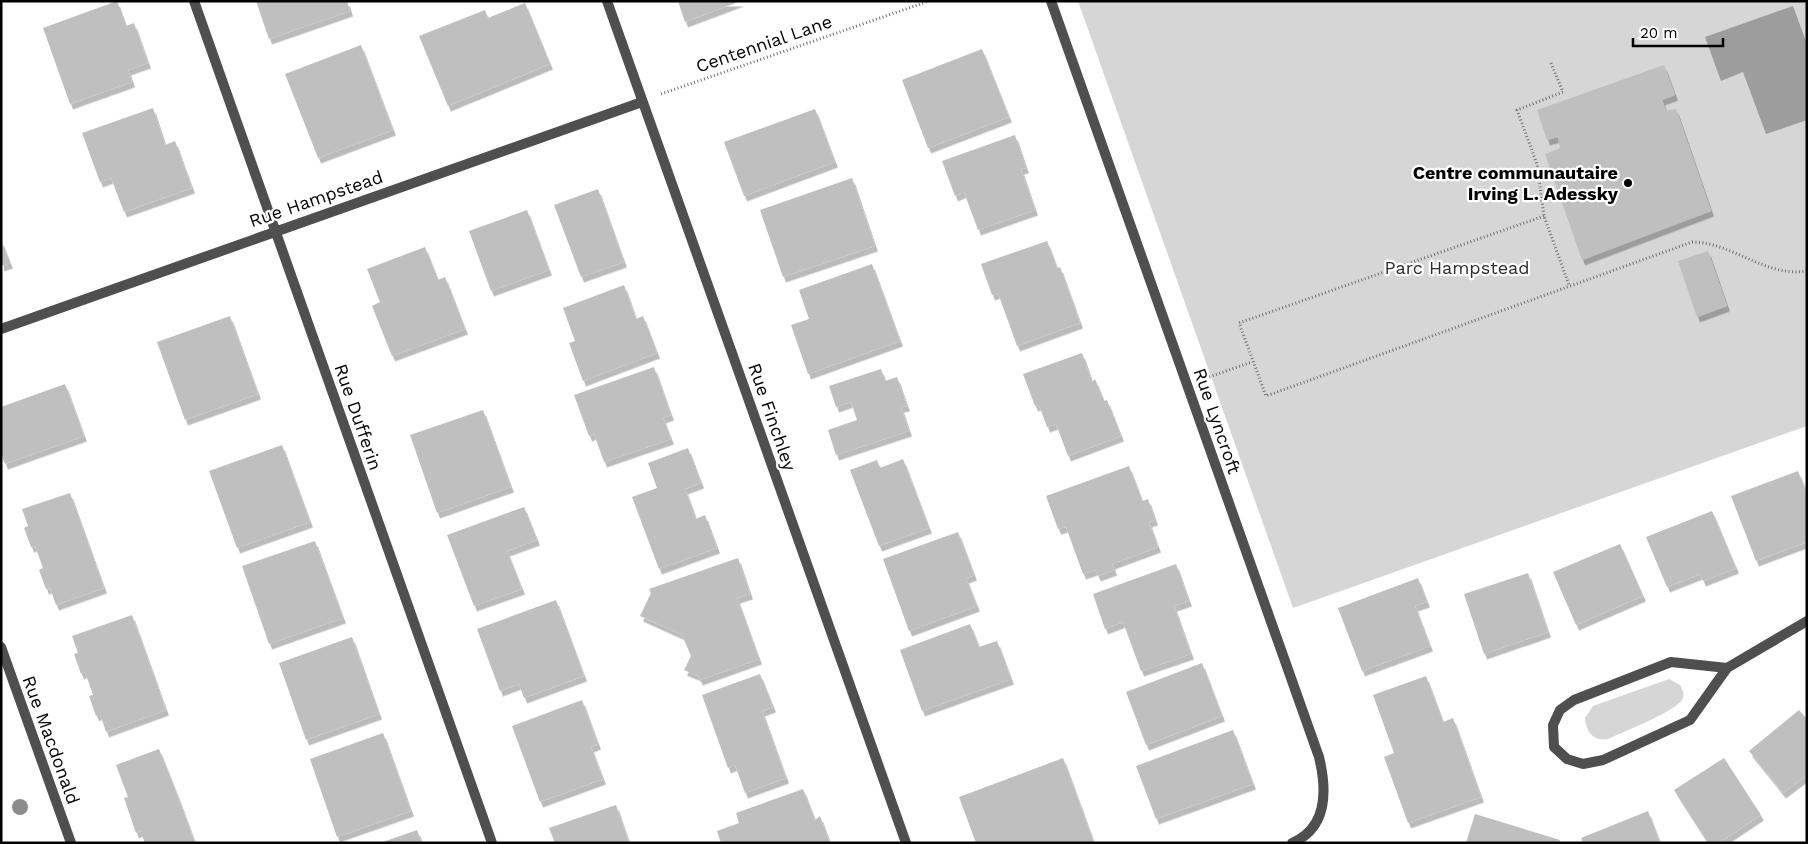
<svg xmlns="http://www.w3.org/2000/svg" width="1808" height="844" font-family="'Work Sans',sans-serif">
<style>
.green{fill:#d6d6d6}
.water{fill:#9d9d9d}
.building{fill:#bfbfbf;filter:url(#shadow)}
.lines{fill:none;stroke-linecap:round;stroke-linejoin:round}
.path{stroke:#717171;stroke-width:3;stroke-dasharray:1 2.5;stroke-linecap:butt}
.minor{stroke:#4f4f4f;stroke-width:10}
.tree{fill:#8c8c8c}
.poi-dot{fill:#000;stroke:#fff;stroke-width:2}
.labels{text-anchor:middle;stroke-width:4.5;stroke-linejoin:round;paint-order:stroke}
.street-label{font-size:18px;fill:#000;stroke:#fff}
.poi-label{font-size:18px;font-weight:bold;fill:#000;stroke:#fff;text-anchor:end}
.park-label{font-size:18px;fill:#2d2d2d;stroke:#fff}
</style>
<defs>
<filter id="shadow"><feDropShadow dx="3" dy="5.5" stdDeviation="0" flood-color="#0004"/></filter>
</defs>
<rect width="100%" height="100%" fill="#fff"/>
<!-- green -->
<path class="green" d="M1078,1H1807V426L1293,608Z
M1669,679L1680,685C1683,690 1685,695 1682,700C1674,712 1623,732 1608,739C1594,742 1586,732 1585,718L1593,706Z"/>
<!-- water -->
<path class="water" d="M1793,6L1807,44V120L1766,134L1743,72L1721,81L1705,37Z"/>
<!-- building -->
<path class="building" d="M117,1L126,26L134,23L148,63L128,70L132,82L70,104L43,28Z
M256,1H347L350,11L269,39Z
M678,1H741L685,22Z
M525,3L550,64L448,106L419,36L485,10L488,18Z
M361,45L393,130L318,158L285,74Z
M982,49L1009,117L928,148L902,80Z
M1664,65L1675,95L1662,100L1666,111L1676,109L1711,211L1582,260L1545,154L1560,148L1558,137L1547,140L1537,110Z
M153,108L165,145L175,141L192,188L124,212L111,178L100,182L82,133Z
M815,109L835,162L744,196L724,142Z
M1015,135L1026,168L1021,169L1035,210L978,230L964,192L955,196L942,161Z
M852,178L875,246L783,277L760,210Z
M598,189L624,262L581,277L554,205Z
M527,210L549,270L491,291L469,231Z
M1,240L10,263L1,266Z
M1047,241L1057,268L1060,267L1080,323L1017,346L998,293L992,295L981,264Z
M425,247L438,280L445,277L465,329L392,356L372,306L380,302L367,269Z
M1708,251L1727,306L1697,317L1678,261Z
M872,264L900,341L808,374L791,325L809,319L799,290Z
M624,285L636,319L643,316L657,353L583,381L569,343L575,341L563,308Z
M230,316L258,394L185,420L157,342Z
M1082,353L1092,382L1095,379L1104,401L1107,400L1121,436L1068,456L1056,424L1047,427L1039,405L1035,406L1023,374Z
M654,367L671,415L663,418L671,439L604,462L594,434L589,436L574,395Z
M881,369L885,381L897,377L907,406L901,407L909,431L836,455L828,430L857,420L851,402L836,407L829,386Z
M65,384L84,436L5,464L1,453V407Z
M483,410L511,487L437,513L410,435Z
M282,445L310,522L237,548L209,471Z
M688,448L701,483L685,489L696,519L705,515L717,548L659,569L632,497L657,488L648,463Z
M903,459L929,528L879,546L850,470L877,460L880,468Z
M1129,466L1142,501L1148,499L1155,520L1149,522L1158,547L1112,564L1114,570L1098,576L1095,570L1083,574L1066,527L1058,529L1046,496Z
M1798,471L1807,494V542L1756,561L1731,496Z
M70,493L104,588L56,605L50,588L46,589L39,570L43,568L35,546L31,547L24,528L28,526L22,509Z
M524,507L537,540L507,551L522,589L474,606L447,535Z
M1712,511L1736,568L1703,581L1700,574L1667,587L1646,537Z
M958,532L974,575L966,578L977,606L909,631L883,559Z
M315,541L343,618L269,644L242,566Z
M1620,544L1643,596L1576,625L1553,572Z
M738,558L750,594L737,598L759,659L700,680L698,676L684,670L691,656L682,635L640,616L651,593L649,589Z
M1176,564L1189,601L1174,606L1191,654L1141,671L1123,622L1105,629L1093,594Z
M1528,573L1548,632L1484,654L1464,594Z
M1418,578L1427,602L1415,606L1430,646L1362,671L1338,608Z
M556,600L584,676L524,698L519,684L500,691L477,629Z
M132,615L166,710L106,732L100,714L96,716L89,696L93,695L85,672L81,674L74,654L78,653L72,636Z
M970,624L979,647L997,641L1011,679L922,711L900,650Z
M352,637L379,714L306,740L279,663Z
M1202,663L1222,716L1146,745L1126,692Z
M760,674L773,707L762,711L786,778L745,793L735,765L728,768L702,695Z
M1426,676L1443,722L1453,718L1481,797L1408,823L1384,757L1394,753L1373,695Z
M582,700L598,744L591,747L603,779L540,802L512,726Z
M1799,710L1807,719V775L1783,793L1749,751Z
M1233,730L1253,784L1156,819L1136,766Z
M383,733L411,811L337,837L310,759Z
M159,749L178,797L195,843H145L140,831L136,833L124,798L128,797L116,765Z
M1063,758L1094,843H976L959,797Z
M1724,758L1761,815L1719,843H1708L1674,790Z
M803,789L815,820L820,816L830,843H721L717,831L739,823L736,813Z
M616,805L629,843H555L549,828Z
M1648,811L1660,843H1583L1581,838Z
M1475,814L1560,840L1559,843H1466Z
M417,830L422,843H383V842Z"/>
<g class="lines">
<!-- path -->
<path class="path" d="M1551,63L1563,92L1517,110L1537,164L1544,216L1569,285
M661,94L929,1
M1544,216L1239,323L1266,396L1692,242C1732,242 1766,278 1807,271
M1206,378L1252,362"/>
<!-- minor -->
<path class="minor" d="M194,1L492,843
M607,1L906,843
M1051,1L1319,757C1327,790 1328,828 1292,843
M1,329L642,102
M1,647L71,843
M1727,668L1671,662L1574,700L1560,710L1553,725L1554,747L1567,759L1583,764L1603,760L1690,720L1727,668L1807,621"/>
</g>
<!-- trees -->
<circle class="tree" cx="20" cy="807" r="8"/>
<!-- markers -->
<circle class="poi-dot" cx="1628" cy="183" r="5"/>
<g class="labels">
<!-- street labels -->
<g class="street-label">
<text transform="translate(764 44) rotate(-19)" y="6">Centennial Lane</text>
<text transform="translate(316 199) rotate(-19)" y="6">Rue Hampstead</text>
<text transform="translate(358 417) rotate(71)" y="6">Rue Dufferin</text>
<text transform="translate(772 417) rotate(71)" y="6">Rue Finchley</text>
<text transform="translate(1217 421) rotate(71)" y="6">Rue Lyncroft</text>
<text transform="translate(51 740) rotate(70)" y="6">Rue Macdonald</text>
</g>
<!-- poi labels -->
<g class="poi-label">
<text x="1618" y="179">Centre communautaire<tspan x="1618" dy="21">Irving L. Adessky</tspan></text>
</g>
<!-- park labels -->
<g class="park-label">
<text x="1457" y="274">Parc Hampstead</text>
</g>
</g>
<!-- border -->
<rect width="1808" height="844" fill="none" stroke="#000000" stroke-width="5"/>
<!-- scale -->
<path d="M1633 38v8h90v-8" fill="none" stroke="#000000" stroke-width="2.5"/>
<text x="1640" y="38" font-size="15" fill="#000000" stroke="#ffffff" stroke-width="4" paint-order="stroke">20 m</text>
</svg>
